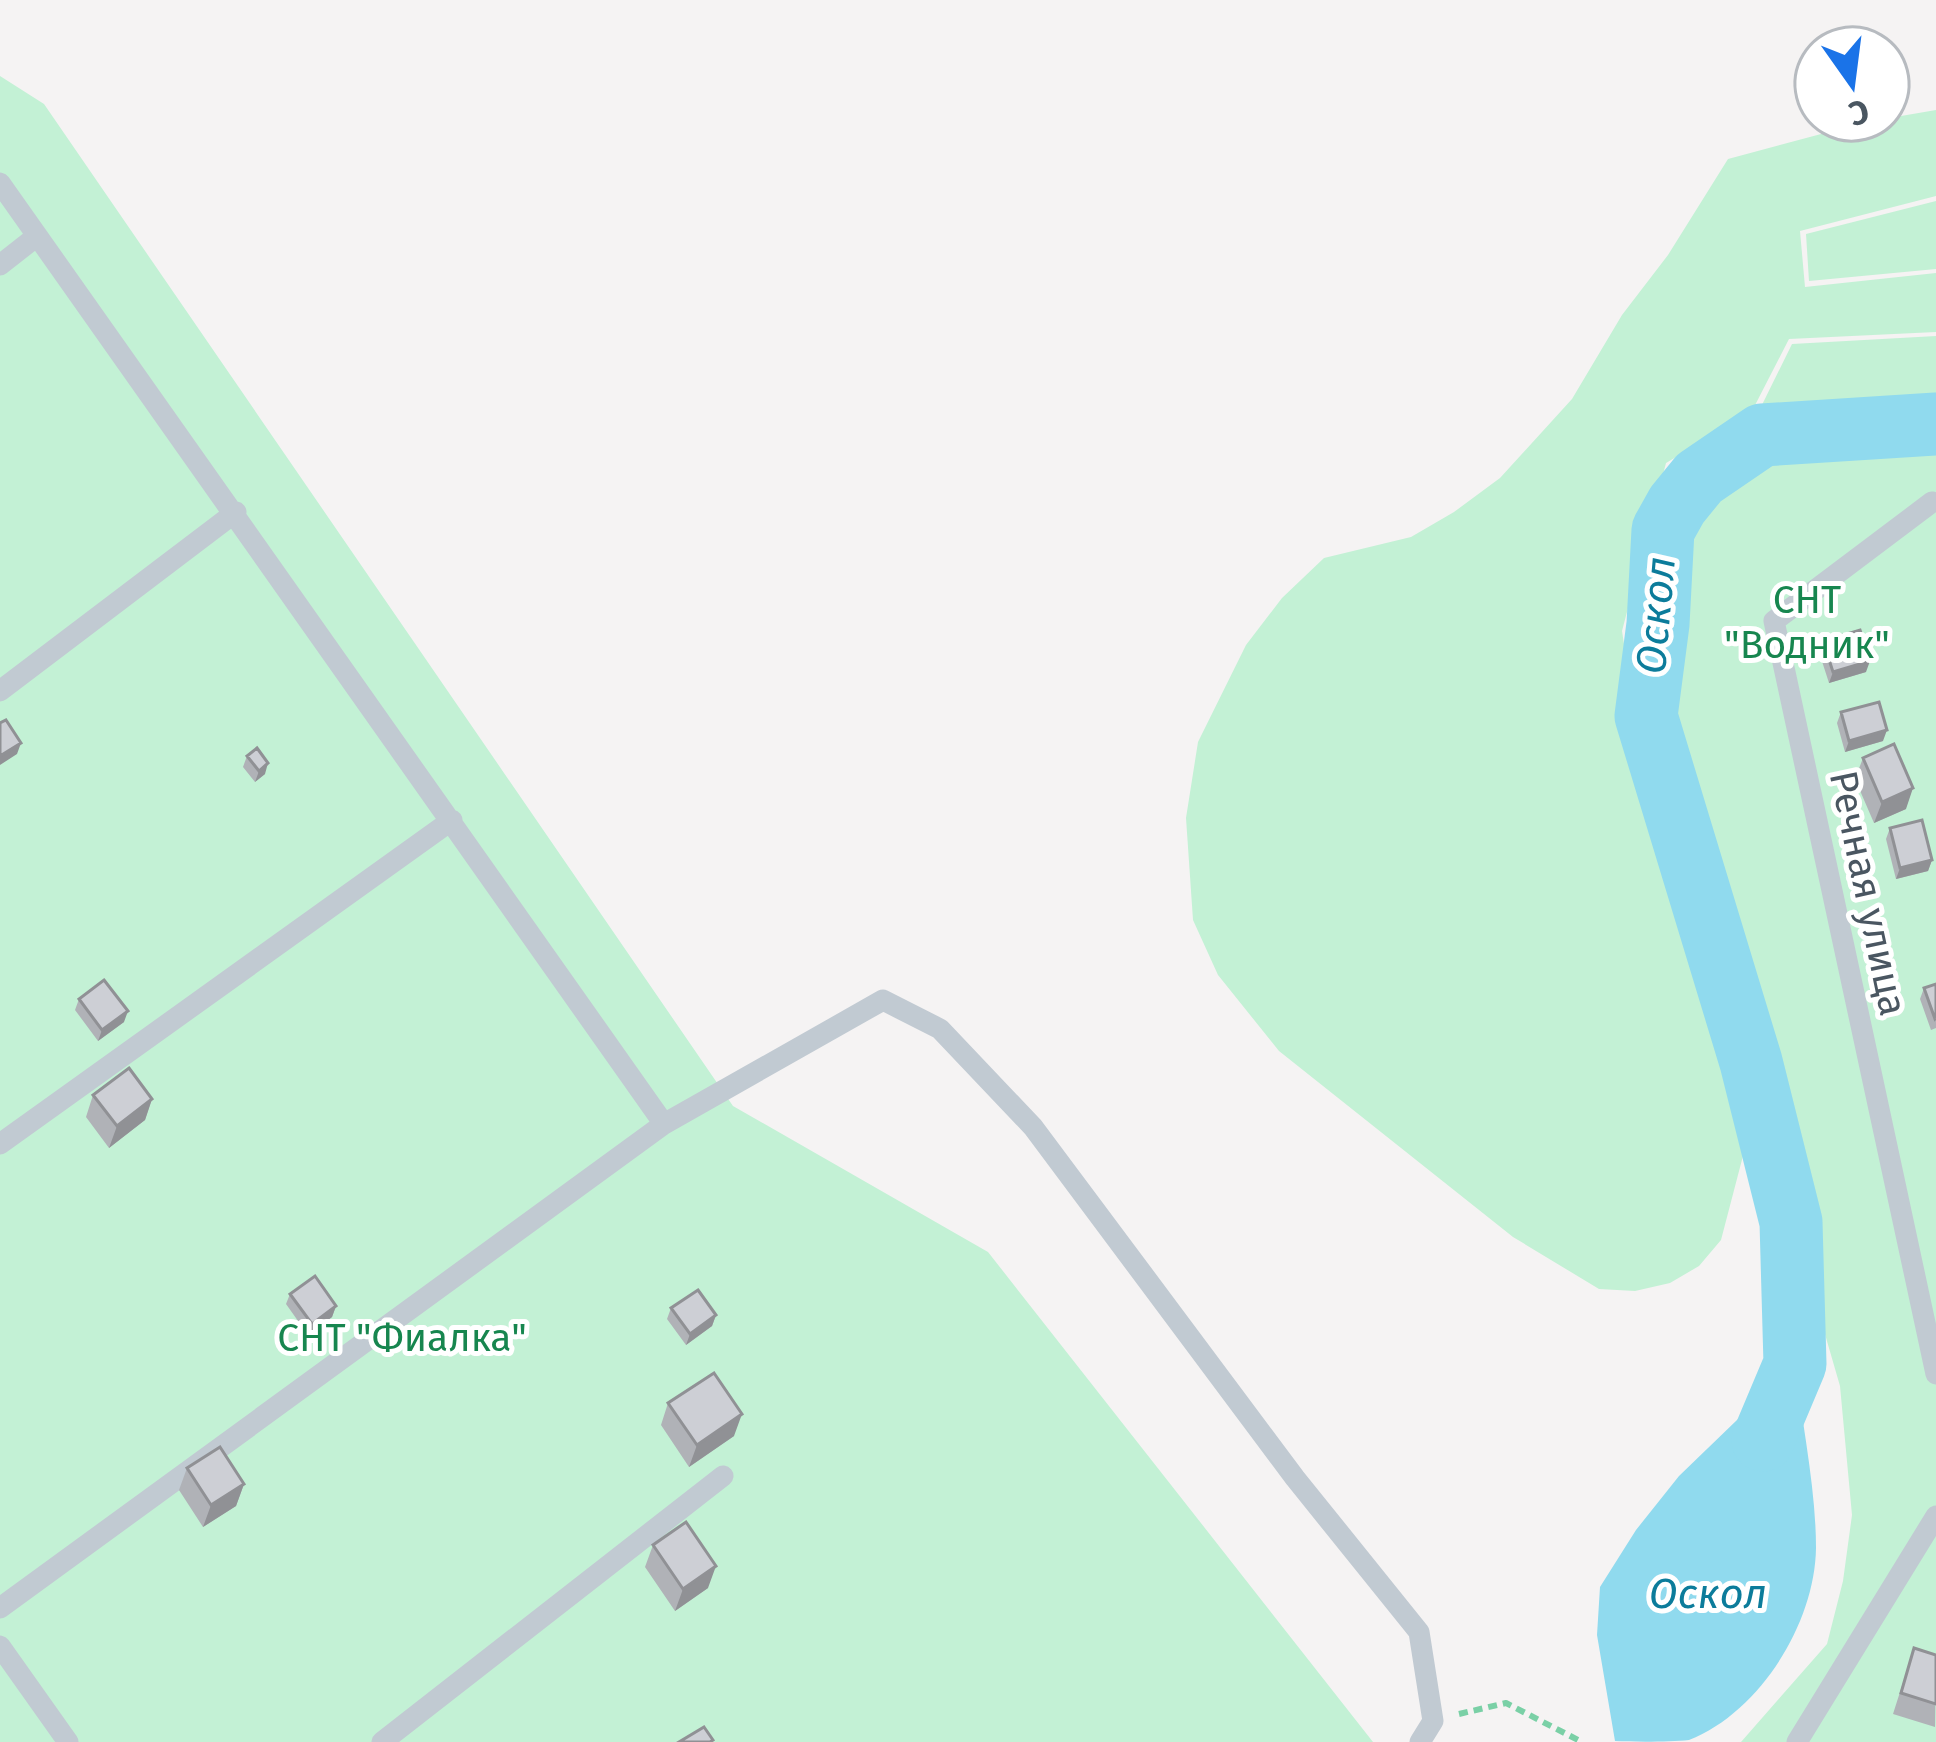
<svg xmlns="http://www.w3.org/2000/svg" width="1936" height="1742" font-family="'Fira Sans',sans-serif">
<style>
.green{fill:#c3f1d5}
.water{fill:#90daee}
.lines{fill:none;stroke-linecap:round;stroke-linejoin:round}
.river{stroke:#90daee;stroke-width:63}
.path{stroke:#7ad0a6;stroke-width:6;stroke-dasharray:9 6;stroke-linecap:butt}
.service{stroke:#c1cad2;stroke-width:21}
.wall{fill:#b0b2b7}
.shaded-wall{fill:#909195}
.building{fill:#cdcfd5;stroke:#909195;stroke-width:3}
.labels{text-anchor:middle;stroke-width:10;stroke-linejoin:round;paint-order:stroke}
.park-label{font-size:39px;fill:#17864f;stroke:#fff}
.street-label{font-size:39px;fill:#4a5661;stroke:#fff}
.water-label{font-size:42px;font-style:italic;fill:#0c7c9b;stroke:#fff}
</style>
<rect width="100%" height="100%" fill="#f5f3f3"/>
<!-- green -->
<path class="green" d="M0,76L44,104L733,1106L988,1252L1373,1742H0Z
M1936,110V196L1800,231L1805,287L1936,273V332L1789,339L1751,413L1666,463L1622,631L1641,754L1673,911L1691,967L1739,1053L1750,1129L1721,1240L1699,1266L1670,1283L1635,1291L1599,1289L1513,1237L1279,1051L1218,975L1193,920L1186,818L1198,742L1246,645L1282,598L1324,558L1411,537L1454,512L1500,478L1572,399L1622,315L1668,255L1728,159L1866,122Z
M1936,201V269L1809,281L1806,234Z
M1936,336V407L1757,415L1792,344Z
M1936,442V1742H1741L1827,1644L1843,1581L1852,1515L1840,1386L1811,1286L1817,1220L1810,1174L1677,714L1675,619L1681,539L1703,502L1741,476L1773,461L1797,454Z"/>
<!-- water -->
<path class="water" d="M1795,1364C1802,1424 1816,1488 1816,1548C1815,1623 1760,1712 1689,1740C1670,1742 1635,1742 1615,1741L1597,1635L1600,1587L1636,1530L1679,1476Z"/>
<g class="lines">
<!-- river -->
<path class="river" d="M1763,1440L1795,1364L1791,1222L1751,1062L1646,716L1658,624L1663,530L1677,505L1699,478L1762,435L1936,424"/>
<!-- path -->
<path class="path" d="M1459,1714L1506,1703L1582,1742"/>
<!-- service -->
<path class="service" d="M0,183L664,1124L883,1000L940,1029L1033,1127L1295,1478L1419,1632L1433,1721L1420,1742
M0,265L37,236
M1932,502L1774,621L1936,1374
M0,691L236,512
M0,1144L452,820
M0,1608L664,1124
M0,1646L68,1742
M382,1742L723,1476
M1797,1742L1936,1516"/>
</g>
<!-- wall -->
<path class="wall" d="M1823,641L1866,672L1829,683L1819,652Z
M1841,712L1883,741L1845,752L1837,723Z
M247,756L265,774L255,782L243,767Z
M1863,758L1906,809L1874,823L1855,779Z
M1890,828L1932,860L1928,871L1896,879L1886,839Z
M1936,984V1028L1931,1030L1920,999L1924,988Z
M79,999L124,1022L98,1041L75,1010Z
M93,1095L152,1099L145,1120L109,1148L86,1117Z
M290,1294L336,1306L332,1317L308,1335L286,1304Z
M671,1308L716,1315L712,1326L686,1345L667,1319Z
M668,1403L734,1436L689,1467L661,1425Z
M187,1468L244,1484L236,1506L203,1527L179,1490Z
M653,1545L708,1588L675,1611L645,1567Z
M1914,1648L1936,1655L1935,1727L1893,1714Z"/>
<!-- shaded-wall -->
<path class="shaded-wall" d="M1870,661L1866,672L1829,683L1833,672Z
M1887,730L1883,741L1845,752L1849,741Z
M21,743L17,754L0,765V756Z
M268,763L265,774L255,782L259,771Z
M1913,788L1906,809L1874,823L1882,802Z
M1932,860L1928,871L1896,879L1900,868Z
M128,1011L124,1022L98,1041L102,1030Z
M152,1099L145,1120L109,1148L117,1126Z
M336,1306L332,1317L308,1335L312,1324Z
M716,1315L712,1326L686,1345L690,1334Z
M742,1414L734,1436L689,1467L697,1445Z
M244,1484L236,1506L203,1527L211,1505Z
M716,1566L708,1588L675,1611L683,1589Z"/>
<!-- building -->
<path class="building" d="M1860,630L1870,661L1833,672L1823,641Z
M1879,702L1887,730L1849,741L1841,712Z
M6,720L21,743L0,756V723Z
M1894,744L1913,788L1882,802L1863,758Z
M257,748L268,763L259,771L247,756Z
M1922,820L1932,860L1900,868L1890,828Z
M104,980L128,1011L102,1030L79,999Z
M1936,984V1018L1935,1019L1924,988Z
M129,1068L152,1099L117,1126L93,1095Z
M315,1276L336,1306L312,1324L290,1294Z
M698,1290L716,1315L690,1334L671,1308Z
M714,1373L742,1414L697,1445L668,1403Z
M220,1447L244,1484L211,1505L187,1468Z
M686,1522L716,1566L683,1589L653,1545Z
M1914,1648L1936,1655V1704L1901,1693Z
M704,1727L713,1740L710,1742H679Z"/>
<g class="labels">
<!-- park labels -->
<g class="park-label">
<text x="1807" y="613">СНТ<tspan x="1807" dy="45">"Водник"</tspan></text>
<text x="402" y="1351">СНТ "Фиалка"</text>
</g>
<!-- street labels -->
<g class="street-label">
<text transform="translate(1869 893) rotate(78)" y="14">Речная улица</text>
</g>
<!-- water labels -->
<g class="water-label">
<text transform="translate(1655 615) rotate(-85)" y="15">Оскол</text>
<text x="1708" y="1608">Оскол</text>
</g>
</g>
<!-- north arrow -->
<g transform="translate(1852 84) rotate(166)"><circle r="57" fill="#ffffff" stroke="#b7bbc0" stroke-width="3"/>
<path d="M0-9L21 45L0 30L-21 45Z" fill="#1a73e8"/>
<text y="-18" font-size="33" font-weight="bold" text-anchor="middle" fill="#4a5661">С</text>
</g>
</svg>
